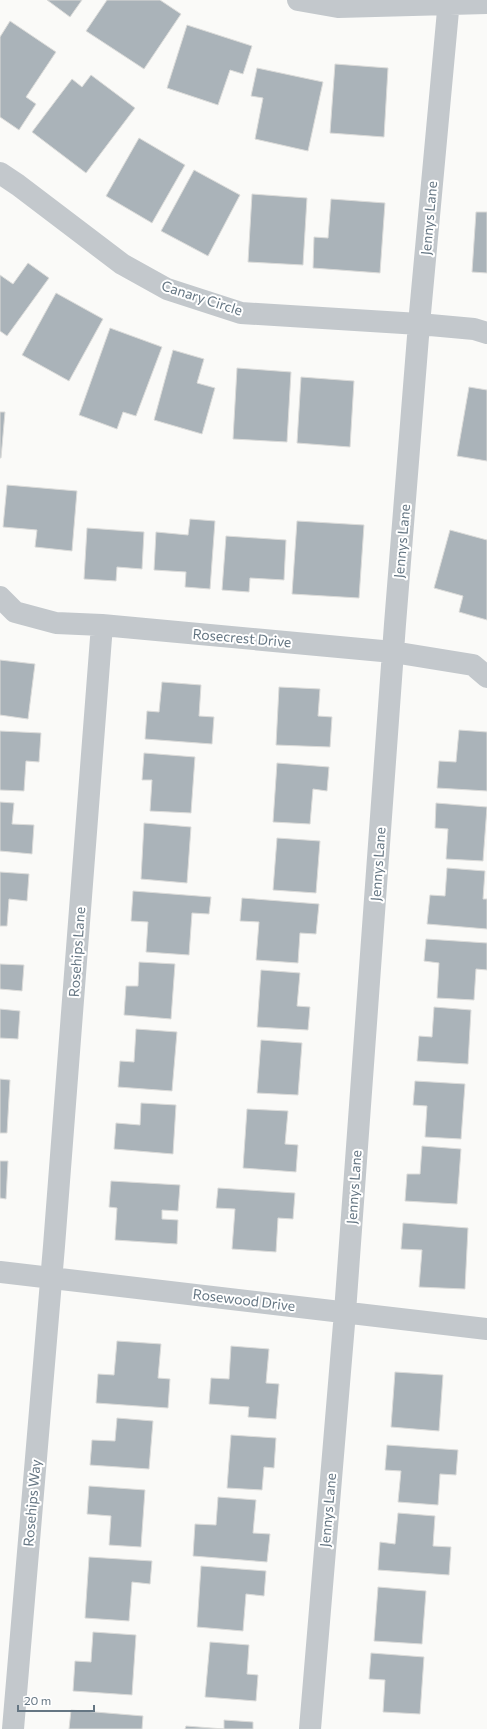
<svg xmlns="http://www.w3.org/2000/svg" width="487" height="1729" font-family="Commissioner,sans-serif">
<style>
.building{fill:#aab3b9;stroke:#dcdcda}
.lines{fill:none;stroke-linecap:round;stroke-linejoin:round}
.street{stroke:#c3c8cc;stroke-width:22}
.labels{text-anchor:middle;stroke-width:4;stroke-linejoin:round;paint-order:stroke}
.street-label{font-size:14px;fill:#657683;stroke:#fff}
</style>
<rect width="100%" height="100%" fill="#fafaf8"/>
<!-- building -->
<path class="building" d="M47,0H82L70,17Z
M107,0H160L181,14L144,69L86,31Z
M10,21L56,52L26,97L36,104L19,130L0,117V37Z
M187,25L252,46L243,74L230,70L218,105L167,88Z
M335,64L388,68L384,137L330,133Z
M257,68L323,82L308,151L255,139L263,98L251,96Z
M91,75L135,108L86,173L32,132L72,79L82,87Z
M139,138L185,165L152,223L106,196Z
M194,170L240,195L208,256L161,231Z
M252,194L307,198L303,265L248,262Z
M331,199L385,203L380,273L313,268L314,237L328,238Z
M476,212H487V273L472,272Z
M28,263L49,278L7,336L0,331V275L13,284Z
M56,293L103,319L69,381L22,355Z
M110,328L162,347L136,416L123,412L117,429L79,415Z
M173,350L204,359L197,383L215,388L202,434L154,420Z
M237,368L291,372L287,442L233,439Z
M301,377L354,381L350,447L297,443Z
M469,387L487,390V461L457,456Z
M0,412H5L1,458H0Z
M7,485L77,491L72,551L35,547L37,530L3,527Z
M190,519L215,521L210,589L185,587L186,572L154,570L156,532L188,535Z
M297,521L364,525L359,598L292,594Z
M87,528L144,532L142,569L117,567L116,581L84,579Z
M450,530L487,540V620L459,612L463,596L434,588Z
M226,536L286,540L284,580L250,578L249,592L222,590Z
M0,660L35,664L28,719L0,715Z
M162,682L201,685L199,716L214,717L212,744L145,739L147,711L159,712Z
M279,687L320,689L318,716L332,717L330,747L276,745Z
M459,730L487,732V791L437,788L439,761L456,762Z
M0,731L41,733L39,762L26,761L24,791L0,790Z
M144,753L195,757L191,813L150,811L152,780H142Z
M277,763L329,767L327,791L313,789L310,824L273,822Z
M0,802L14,803L12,824L34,825L32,854L0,851Z
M436,803L487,807L483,861L446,859L448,829L435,828Z
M144,823L191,827L187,883L141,879Z
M277,838L320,841L316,893L273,890Z
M447,868L485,871L483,899H487V929L427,924L430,895L445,896Z
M0,872L29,874L27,901L9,899L7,926H0Z
M133,891L211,897L209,914L192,913L189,955L146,952L148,922L131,921Z
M242,898L319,904L316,934L300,933L298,963L256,960L259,922L240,921Z
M426,939L487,943V970L476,969L474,1000L437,998L439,963L424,961Z
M139,962L175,964L171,1019L124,1015L126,986H138Z
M0,964L24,965L22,991L0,989Z
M261,970L300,973L297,1006L310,1007L308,1030L257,1027Z
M434,1007L471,1010L468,1064L417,1061L419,1036L432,1037Z
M0,1009L20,1011L18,1039L0,1038Z
M136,1029L177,1032L172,1091L118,1087L120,1061L134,1062Z
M261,1040L302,1043L298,1095L257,1093Z
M0,1079L10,1080L7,1133H0Z
M415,1081L465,1084L461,1139L425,1137L427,1106L413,1105Z
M141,1103L176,1105L173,1154L114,1149L116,1123L140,1125Z
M247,1109L288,1111L285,1144L298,1145L296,1172L243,1168Z
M422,1146L461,1149L457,1204L405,1201L407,1174H420Z
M0,1161H8L6,1199L0,1198Z
M111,1181L180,1185L178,1211L162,1210V1219L178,1220L177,1244L115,1240L117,1208L109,1207Z
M218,1188L295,1193L293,1219L278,1218L276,1252L232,1249L235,1209L216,1208Z
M403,1223L468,1228L465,1289L419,1287L422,1250L401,1249Z
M117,1341L161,1344L158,1378L170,1379L168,1408L96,1403L98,1374L114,1375Z
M231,1346L269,1349L266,1383L279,1384L276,1419L248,1417L249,1407L209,1404L211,1378L229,1379Z
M395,1372L443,1375L439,1431L391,1427Z
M117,1418L153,1421L149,1469L90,1465L92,1440L115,1441Z
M231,1435L276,1438L274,1468L264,1467L262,1490L227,1488Z
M387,1445L458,1450L456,1475L440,1474L438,1505L398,1502L401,1471L385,1470Z
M89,1486L145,1490L141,1547L109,1545L111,1516L87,1514Z
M218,1497L256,1500L253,1533L270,1534L267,1562L193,1556L195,1524L216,1525Z
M398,1513L435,1516L433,1546L451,1547L449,1575L378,1570L380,1542L395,1544Z
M89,1557L152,1561L150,1584L132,1582L129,1621L85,1618Z
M201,1566L266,1571L264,1596L246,1594L243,1631L197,1627Z
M378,1587L426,1591L422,1644L374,1641Z
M93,1632L136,1635L132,1695L73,1691L75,1661L91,1662Z
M210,1642L249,1645L247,1674L258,1675L256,1701L205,1697Z
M371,1653L424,1657L420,1714L383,1712L385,1680L369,1679Z
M71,1710L143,1716L142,1729H69Z
M224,1720L253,1722V1729H185L186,1726L224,1729Z"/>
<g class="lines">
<!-- street -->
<path class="street" d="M298,0L338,7L487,3
M0,173L18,185L122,264L167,289L241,313L419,324L474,329L487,333
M0,597L15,612L56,623L102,625L393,652L473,665L487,677
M0,1272L487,1329
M13,1729L54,1246L102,625
M310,1729L345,1312L395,624L419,324L449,0"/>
</g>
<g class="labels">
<!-- street labels -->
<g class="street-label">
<text transform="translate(429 218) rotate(-85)" y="5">Jennys Lane</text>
<text transform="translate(202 298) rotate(18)" y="5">Canary Circle</text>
<text transform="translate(402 541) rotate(-85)" y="5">Jennys Lane</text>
<text transform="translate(242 638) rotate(5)" y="5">Rosecrest Drive</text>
<text transform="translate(378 864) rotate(-86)" y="5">Jennys Lane</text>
<text transform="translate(77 952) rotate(-86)" y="5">Rosehips Lane</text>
<text transform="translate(354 1187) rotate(-86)" y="5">Jennys Lane</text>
<text transform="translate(244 1300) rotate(7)" y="5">Rosewood Drive</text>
<text transform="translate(32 1503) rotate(-85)" y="5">Rosehips Way</text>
<text transform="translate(328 1510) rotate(-85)" y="5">Jennys Lane</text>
</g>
</g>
<!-- scale -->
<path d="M18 1705v6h76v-6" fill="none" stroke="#657683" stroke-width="2"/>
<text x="24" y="1705" font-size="12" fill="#657683" stroke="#ffffff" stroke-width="3" paint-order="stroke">20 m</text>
</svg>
